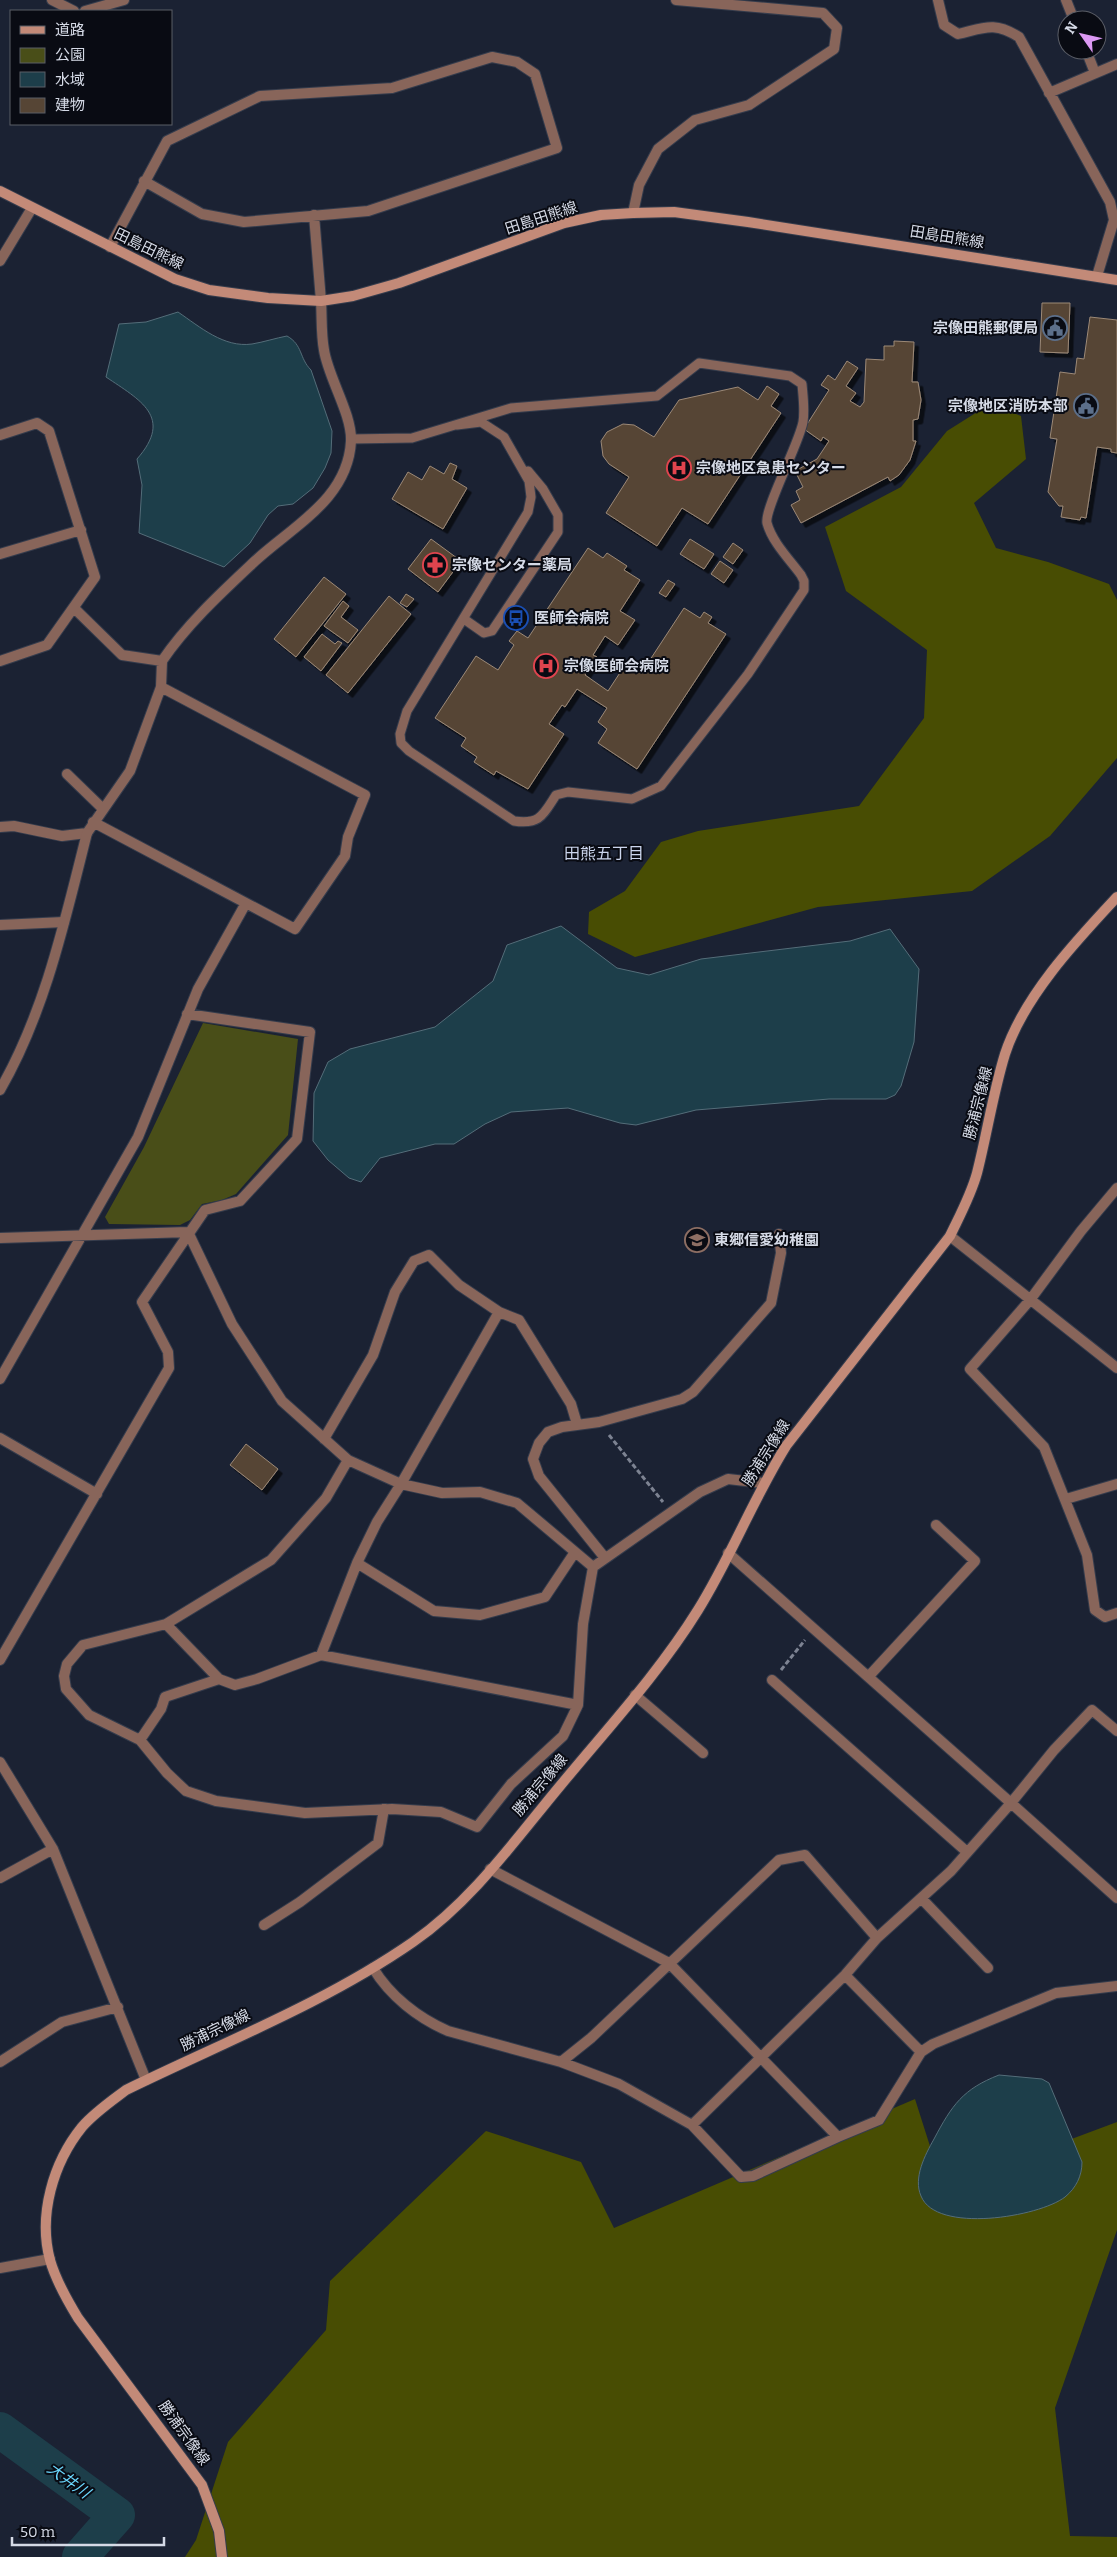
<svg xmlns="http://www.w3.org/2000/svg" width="1117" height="2557" font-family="Bitter,'Noto Sans JP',serif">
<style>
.green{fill:#494e18}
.forest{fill:#484d03}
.water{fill:#1d3e4a;stroke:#546d79}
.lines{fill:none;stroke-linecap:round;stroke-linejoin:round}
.river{stroke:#1d3e4a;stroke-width:36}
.building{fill:#564535;stroke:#9c8977;filter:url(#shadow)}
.service-casing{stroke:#353c4c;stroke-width:11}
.minor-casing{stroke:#353c4c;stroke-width:12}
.tertiary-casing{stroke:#353c4c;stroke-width:12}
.secondary-casing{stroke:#353c4c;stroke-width:12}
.path{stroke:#7d8392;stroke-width:3;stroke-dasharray:5 2.5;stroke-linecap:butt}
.service{stroke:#88655a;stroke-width:9}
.minor{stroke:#88655a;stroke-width:10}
.tertiary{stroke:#88655a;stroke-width:10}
.secondary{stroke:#c38a78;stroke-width:10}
.labels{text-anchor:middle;stroke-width:4;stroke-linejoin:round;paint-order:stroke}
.street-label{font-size:15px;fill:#d5dae6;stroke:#090b13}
.poi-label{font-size:15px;font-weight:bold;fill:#d5dae6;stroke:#090b13;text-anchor:start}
.neighbourhood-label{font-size:16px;fill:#cbd5ed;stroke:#090b13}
.water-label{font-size:16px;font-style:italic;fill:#6ad6fc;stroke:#090b13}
</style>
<defs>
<filter id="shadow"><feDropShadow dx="4.5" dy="4.5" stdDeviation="0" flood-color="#0009"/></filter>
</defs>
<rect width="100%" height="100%" fill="#1b2233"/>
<!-- green -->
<path class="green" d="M203,1023L298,1039L288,1135L236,1194L222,1200L202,1204L190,1220L180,1225L109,1224L105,1217L144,1147Z"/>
<!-- forest -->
<path class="forest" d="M990,404L1021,416L1026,459L974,503L996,548L1048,562L1109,584L1117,600V758L1050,836L972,891L818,907L635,957L588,934L589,912L625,891L661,842L698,831L859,806L924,718L927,650L846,591L825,527L901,487L947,431Z
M915,2099L943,2187L1117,2122V2230L1055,2408L1070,2536L1117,2537V2557H185L196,2540L228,2442L326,2330L330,2281L486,2131L581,2162L614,2228Z"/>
<!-- water -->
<path class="water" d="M178,312C200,327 224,348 252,344C264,342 276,338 287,336C303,345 299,358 311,370L332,431L331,453L325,468L313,488L293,504L278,506L268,515L250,543L224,567L139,533L142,485L137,459C174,417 140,400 106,377L119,324L146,322Z
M561,926L617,968L649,975L701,959L850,941L890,929L919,969L914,1042L901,1086L895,1095L886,1099H829L696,1110L636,1125L620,1123L568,1108L511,1112L485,1124L454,1144H435L380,1158L361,1182L349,1178L328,1160L313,1141L314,1093L328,1062L350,1049L435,1027L493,981L507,945Z
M999,2075L1042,2079L1049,2083L1082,2162C1082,2176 1076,2188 1065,2197C1039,2217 936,2234 921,2196C913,2178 925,2155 934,2139C952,2105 963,2089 999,2075Z"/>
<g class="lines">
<!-- river -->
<path class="river" d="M0,2430L117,2515L80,2557"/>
</g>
<!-- building -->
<path class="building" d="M1042,303H1070L1068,353L1040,352Z
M1090,317L1117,320V453L1111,452V449L1097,447L1086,518L1081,517L1080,520L1061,517L1063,506H1059L1048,492L1057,439L1050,438L1060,372L1075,374L1077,358L1084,359Z
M894,341L914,342L912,382H918L921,400L918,419L913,420V441H916L910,460L899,475L890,481L888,477L801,523L791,505L800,500L796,491L803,487L795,471L817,459L829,441L823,437L821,441L804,429L829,390L821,385L828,375L835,380L847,361L858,368L846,386L856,393L850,401L860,407L864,402L866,359L884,360V346H894Z
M767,386L779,394L771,406L781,413L708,524L682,508L657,546L606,513L629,477L609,464L603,456L601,441L607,432L623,424L634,425L654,437L679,400L738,387L758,400Z
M450,463L457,466L452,479L467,488L443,529L392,499L408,472L422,480L430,466L444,474Z
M431,539L461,561L438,592L408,569Z
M690,539L714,554L704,569L680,554Z
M733,543L743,550L733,564L723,557Z
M588,548L603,558L607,553L627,566L624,570L640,580L620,611L635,620L618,645L605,636L593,655L597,657L585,675L608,691L627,662L642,672L684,608L700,618L704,612L712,617L708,623L726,634L637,769L598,743L607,729L598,722L607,708L577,689L565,707L562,705L549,724L564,734L528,789L496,771L494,775L474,762L477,757L461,746L466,738L435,718L476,656L498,670L514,645L509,641L517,631L528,638Z
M720,561L733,570L724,583L711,574Z
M324,577L346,594L296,657L274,639Z
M668,580L675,584L666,597L659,593Z
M406,594L414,599L407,607L400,603Z
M389,596L411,614L348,693L326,675Z
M343,601L349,606L341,617L358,630L348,643L324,626Z
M322,634L335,644L338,641L342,643L321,671L304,657Z
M246,1444L278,1469L262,1490L230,1465Z"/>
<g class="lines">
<defs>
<path id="service" d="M351,439L412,438L511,408L657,396L699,363L790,376L802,384C803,396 805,410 803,422C799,444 764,509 767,523C772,542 790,560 801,575L804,581V590L748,674L661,786L632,799L568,792L556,795C543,815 540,825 514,821L409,751L401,743L400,734L407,711L528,512L531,497L529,481L504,437L481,422L457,425
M464,619L484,633L492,631L558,532V515L543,489L528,471"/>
<path id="minor" d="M52,0L74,11
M938,0L944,25L958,34C984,28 994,21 1019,37L1110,202L1114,220L1097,276
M1066,0L1074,20
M85,11L124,0
M1086,50L1095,73
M1049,93L1117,64
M633,213L639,185L658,149L695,120L749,105L834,49L837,28L823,13L676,0
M314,215L321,301
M110,247L167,141L260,96L392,88L492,57L517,62L535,74L557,148L368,211L244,222L202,214L144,181
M0,261L32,208
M0,435L37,423L49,431L95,577L47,645L0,661
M0,554L81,530
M67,774L102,808
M93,822L295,929L345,856L348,837L365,795L161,687
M0,827L14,826L62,836L87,833L130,771L161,687L162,661L122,655L74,608
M0,925L64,922
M1117,1188L1081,1231L1030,1300L970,1369L1044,1447L1087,1555L1095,1610L1105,1617L1117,1613
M188,1232L232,1324L282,1401L348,1460L401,1484L442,1493L480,1492L517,1503L593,1567
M950,1236L1117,1368
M0,1238L188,1232
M0,1379L138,1137L198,989L246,903
M0,1438L97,1494
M324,1439L373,1355L395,1292L414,1261L429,1255L459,1285L499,1312L519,1320L571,1404L577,1424
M348,1460L326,1498L271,1560L166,1624L83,1645L67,1664L64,1676L66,1689L89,1715L140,1740L167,1773L186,1791L216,1801L305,1813L392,1809L441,1812L477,1827L511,1784L563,1736L578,1705
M1066,1499L1117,1484
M605,1558L539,1476L533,1459L539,1443L548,1432L562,1427L599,1422L682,1399L693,1392L771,1303L781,1253L779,1234
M357,1563L434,1611L480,1615L545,1597L575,1552
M166,1624L219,1679L235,1685L257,1679L321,1655L578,1705L583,1624L593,1567L700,1492L728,1479L763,1483
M321,1655L357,1563L377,1522L401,1484L499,1312
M0,1660L169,1368L168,1352L142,1302L205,1210L240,1201L297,1139L310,1032L187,1014
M869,1676L975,1561L936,1525
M772,1680L967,1852
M635,1695L703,1753
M1117,1731L1092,1710L1054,1750L1011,1803L1117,1898
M140,1740L161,1709L165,1697L219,1679
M0,1762L53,1849L146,2080
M490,1869L669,1963L838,2137L879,2120L921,2052L933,2044L1056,1993L1117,1986
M0,1878L53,1849
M921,1898L988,1968
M264,1925L300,1902L378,1843L384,1809
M373,1968C390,1996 418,2018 448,2031L561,2062L619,2084L692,2125L845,1975L877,1938L951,1871L1011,1803L728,1553
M845,1975L921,2052
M0,2062L62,2022L118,2007
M561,2062L591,2038L779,1860L805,1855L877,1938
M692,2125L741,2177L753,2176L838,2137
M0,2268L50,2259"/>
<path id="tertiary" d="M162,661C187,624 222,592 255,561C293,526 348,499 351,441C352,414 328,377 324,350C321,334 322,317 321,301
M0,1090C45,1012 65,920 87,833"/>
<path id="secondary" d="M0,191L175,279L209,290L268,298L321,301L353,296L399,283L564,223L601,215L633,213L674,212L748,222L1117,280
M222,2557L219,2531L202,2485L78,2318C67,2300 56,2281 50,2260C38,2215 53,2163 82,2127C94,2113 110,2102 126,2090C222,2043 325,2003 413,1942C472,1901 515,1840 560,1786C607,1729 659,1673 698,1610C731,1557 753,1499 786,1446L950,1236C960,1215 971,1195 977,1173C987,1134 993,1093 1005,1054C1024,996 1076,941 1117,897"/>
</defs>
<!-- service casing -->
<use href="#service" class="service-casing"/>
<!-- minor casing -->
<use href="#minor" class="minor-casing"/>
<!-- tertiary casing -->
<use href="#tertiary" class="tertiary-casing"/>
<!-- secondary casing -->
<use href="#secondary" class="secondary-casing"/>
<!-- path -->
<path class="path" d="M609,1435L663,1502
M781,1670L805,1640"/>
<!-- service -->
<use href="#service" class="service"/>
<!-- minor -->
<use href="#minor" class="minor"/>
<!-- tertiary -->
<use href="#tertiary" class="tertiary"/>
<!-- secondary -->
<use href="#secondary" class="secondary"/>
</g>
<!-- icons -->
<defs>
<symbol id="civic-ring" viewBox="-11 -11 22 22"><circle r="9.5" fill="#090b13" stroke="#5c6f8a" stroke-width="1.5"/><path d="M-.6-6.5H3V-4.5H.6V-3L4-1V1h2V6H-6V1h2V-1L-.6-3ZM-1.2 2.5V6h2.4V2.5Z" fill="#5c6f8a"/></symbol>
<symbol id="hospital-ring" viewBox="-11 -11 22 22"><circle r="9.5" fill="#090b13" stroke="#e0444e" stroke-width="1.5"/><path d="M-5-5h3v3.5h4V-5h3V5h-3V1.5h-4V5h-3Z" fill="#e0444e"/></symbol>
<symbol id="pharmacy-ring" viewBox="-11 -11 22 22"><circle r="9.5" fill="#090b13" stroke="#e0444e" stroke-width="1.5"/><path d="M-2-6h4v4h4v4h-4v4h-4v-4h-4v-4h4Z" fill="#e0444e"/></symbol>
<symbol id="bus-ring" viewBox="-11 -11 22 22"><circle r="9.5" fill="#090b13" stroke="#1a4fb4" stroke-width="1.5"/><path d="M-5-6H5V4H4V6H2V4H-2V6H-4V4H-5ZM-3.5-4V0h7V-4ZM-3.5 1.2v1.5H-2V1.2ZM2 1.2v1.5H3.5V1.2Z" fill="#1a4fb4"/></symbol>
<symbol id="school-ring" viewBox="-11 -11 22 22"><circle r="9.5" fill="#090b13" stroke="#8d6e63" stroke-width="1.5"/><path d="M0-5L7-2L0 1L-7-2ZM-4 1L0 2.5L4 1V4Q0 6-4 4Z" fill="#8d6e63"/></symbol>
</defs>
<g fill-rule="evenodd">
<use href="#civic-ring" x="1041" y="314" width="28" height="28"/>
<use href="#civic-ring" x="1072" y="392" width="28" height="28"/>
<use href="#hospital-ring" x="665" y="454" width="28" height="28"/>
<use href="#pharmacy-ring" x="421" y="551" width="28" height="28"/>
<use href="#bus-ring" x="502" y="604" width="28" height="28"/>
<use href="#hospital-ring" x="532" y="652" width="28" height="28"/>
<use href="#school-ring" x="683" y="1226" width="28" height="28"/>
</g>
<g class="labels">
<!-- street labels -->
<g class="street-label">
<text transform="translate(541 218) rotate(-18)" y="5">田島田熊線</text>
<text transform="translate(947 237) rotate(9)" y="5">田島田熊線</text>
<text transform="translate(149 249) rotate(26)" y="5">田島田熊線</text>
<text transform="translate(978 1103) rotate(-76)" y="5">勝浦宗像線</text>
<text transform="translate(766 1453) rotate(-58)" y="5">勝浦宗像線</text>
<text transform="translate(540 1785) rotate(-50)" y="5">勝浦宗像線</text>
<text transform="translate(215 2030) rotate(-26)" y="5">勝浦宗像線</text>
<text transform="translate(184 2433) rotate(54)" y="5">勝浦宗像線</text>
</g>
<!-- poi labels -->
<g class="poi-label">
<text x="1038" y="333" text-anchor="end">宗像田熊郵便局</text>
<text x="1068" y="411" text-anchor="end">宗像地区消防本部</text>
<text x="696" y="473">宗像地区急患センター</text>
<text x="452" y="570">宗像センター薬局</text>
<text x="534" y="623">医師会病院</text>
<text x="564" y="671">宗像医師会病院</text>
<text x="714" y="1245">東郷信愛幼稚園</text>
</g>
<!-- neighbourhood labels -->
<g class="neighbourhood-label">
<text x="604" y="859">田熊五丁目</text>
</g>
<!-- water labels -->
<g class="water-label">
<text transform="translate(69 2480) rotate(36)" y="6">大井川</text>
</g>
</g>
<!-- legend -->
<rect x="10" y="10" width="162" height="115" fill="#090b13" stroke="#5b5e67"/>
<rect x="20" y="26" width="25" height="8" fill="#c38a78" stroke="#5b5e67"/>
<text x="55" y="35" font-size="15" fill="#d5dae6">道路</text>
<rect x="20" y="48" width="25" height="15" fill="#494e18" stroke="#5b5e67"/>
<text x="55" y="60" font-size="15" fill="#d5dae6">公園</text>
<rect x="20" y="72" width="25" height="15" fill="#1d3e4a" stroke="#5b5e67"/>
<text x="55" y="85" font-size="15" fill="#d5dae6">水域</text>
<rect x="20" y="98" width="25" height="15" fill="#564535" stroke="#5b5e67"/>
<text x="55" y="110" font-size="15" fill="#d5dae6">建物</text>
<!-- north arrow -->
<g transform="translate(1082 35) rotate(304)"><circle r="24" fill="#090b13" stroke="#5b5e67"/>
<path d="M0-4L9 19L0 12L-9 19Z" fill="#dc99f4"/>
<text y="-8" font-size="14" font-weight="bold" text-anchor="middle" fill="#d5dae6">N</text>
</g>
<!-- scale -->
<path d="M12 2537v8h152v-8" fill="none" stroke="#d5dae6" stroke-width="2.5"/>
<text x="20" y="2537" font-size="15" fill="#d5dae6" stroke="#090b13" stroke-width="4" paint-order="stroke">50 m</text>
</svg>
